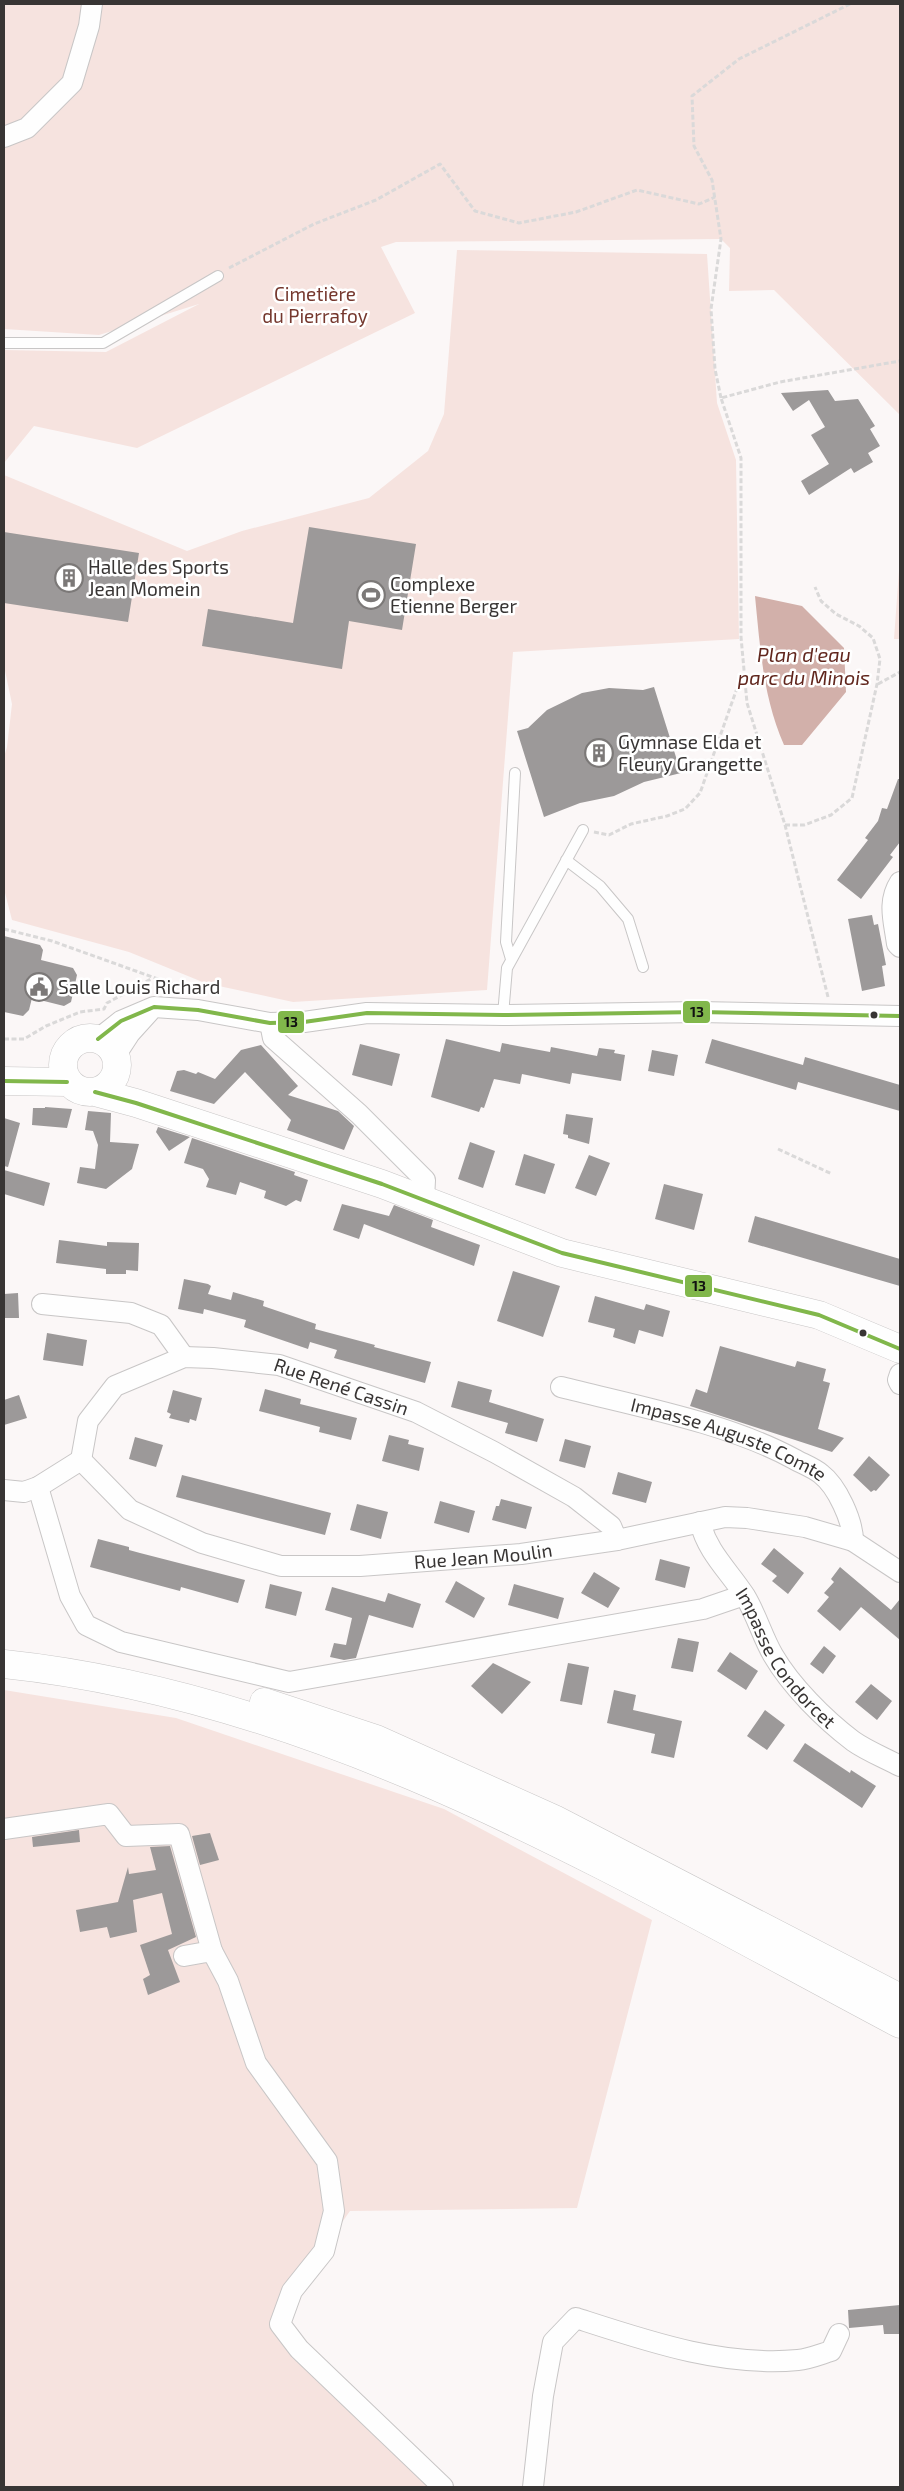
<svg xmlns="http://www.w3.org/2000/svg" width="904" height="2491" font-family="'Exo 2',sans-serif">
<style>
.green{fill:#f6e3df}
.water{fill:#d2b0aa}
.building{fill:#9c9999}
.lines{fill:none;stroke-linecap:round;stroke-linejoin:round}
.service-casing{stroke:#c8c6c6;stroke-width:12}
.minor-casing{stroke:#c8c6c6;stroke-width:22}
.secondary-casing{stroke:#c8c6c6;stroke-width:29}
.trunk-casing{stroke:#c8c6c6;stroke-width:29}
.path{stroke:#dad9d9;stroke-width:3;stroke-dasharray:5 2.5;stroke-linecap:butt}
.service{stroke:#fefefe;stroke-width:10}
.minor{stroke:#fefefe;stroke-width:20}
.secondary{stroke:#fefefe;stroke-width:28}
.trunk{stroke:#fefefe;stroke-width:28}
.bus-1-casing{stroke:#fff;stroke-width:8}
.bus-1{stroke:#81b74b;stroke-width:4}
.bus-dot{fill:#383534;stroke:#fff;stroke-width:2}
.labels{text-anchor:middle;stroke-width:5;stroke-linejoin:round;paint-order:stroke}
.park-label{font-size:19px;fill:#75382e;stroke:#fff}
.poi-label{font-size:19px;fill:#383534;stroke:#fff;text-anchor:start}
.street-label{font-size:19px;fill:#383534;stroke:#fff}
.water-label{font-size:20px;font-style:italic;fill:#61261d;stroke:#fff}
.line-badge{stroke:#fff;stroke-width:2}
.pale-badge-label{font-size:14px;text-anchor:middle;font-weight:bold;fill:#111}
</style>
<rect width="100%" height="100%" fill="#fbf7f7"/>
<!-- green -->
<path class="green" d="M4,4H900V415L774,290L729,291L730,248L721,239L396,242L381,247L415,313L137,448L34,426L4,463V350L106,352L199,304L99,335L4,329Z
M457,250L707,254L717,403L736,460L739,639L513,652L487,990L293,1002L205,983L129,952L12,920L4,889V757L7,747L12,704L4,666V475L187,551L242,531L369,498L428,451L444,414Z
M900,557V639H894Z
M4,1690L176,1718L444,1809L652,1920L577,2208L350,2211L274,2319L448,2487H4Z"/>
<!-- water -->
<path class="water" d="M755,596L802,606L844,648L846,692L802,745H784C763,697 760,647 755,596Z"/>
<!-- building -->
<path class="building" d="M828,390L835,401L858,399L875,426L870,429L880,446L868,453L873,462L854,473L851,468L809,495L801,481L829,464L811,435L825,427L809,400L793,411L781,393Z
M309,527L416,544L402,630L349,621L342,669L202,646L208,609L293,623Z
M4,532L139,553L128,622L4,603Z
M654,687L681,773L644,782L614,796L580,803L544,817L517,731L528,728L547,710L582,693L609,688L643,690Z
M898,779H900V842L890,855L893,857L861,899L837,880L868,840L865,838L878,821L882,808L887,809Z
M872,915L874,925L878,924L886,965L882,966L885,986L862,991L848,919Z
M4,936L40,945L43,950L41,960L73,968L77,975L71,1002L64,1006L32,998L29,1010L23,1016L4,1012Z
M446,1039L500,1052L502,1043L550,1052L551,1047L597,1056L599,1048L615,1050L614,1053L625,1055L621,1081L572,1073L570,1084L522,1074L520,1084L494,1079L484,1108L481,1107L479,1112L431,1097Z
M712,1039L803,1065L805,1057L900,1085V1111L798,1082L796,1090L705,1063Z
M360,1044L400,1054L392,1086L352,1075Z
M261,1045L298,1086L288,1095L338,1111L354,1126L344,1150L287,1130L291,1120L245,1072L214,1104L170,1091L177,1071L184,1070L196,1074L198,1072L215,1079L241,1050Z
M652,1050L678,1055L674,1076L648,1071Z
M45,1107L72,1109L67,1128L32,1125L33,1108H45Z
M88,1111L111,1113L110,1142L139,1144L132,1169L106,1189L77,1183L80,1167L95,1169L98,1145L93,1131L85,1130Z
M566,1114L593,1118L589,1144L568,1138V1135L563,1134Z
M4,1118L20,1123L8,1167L4,1166Z
M158,1127L190,1137L169,1151L156,1132Z
M192,1138L295,1172L294,1175L308,1180L301,1202L296,1200L286,1206L264,1198L266,1191L240,1182L236,1195L206,1187L209,1179L203,1169L184,1163Z
M470,1142L495,1151L483,1188L458,1179Z
M524,1154L555,1164L545,1194L515,1185Z
M589,1155L610,1163L596,1196L575,1188Z
M4,1170L50,1183L44,1206L4,1194Z
M664,1184L703,1194L694,1230L655,1219Z
M342,1204L389,1216L394,1205L433,1220L431,1227L480,1245L474,1266L364,1224L359,1239L333,1230Z
M755,1216L900,1259V1286L748,1242Z
M59,1240L107,1246V1242L139,1243L138,1271L126,1270V1274H106V1269L56,1263Z
M513,1271L560,1286L543,1337L497,1321Z
M184,1279L208,1284L211,1286L208,1294L231,1300L233,1292L264,1301L263,1306L316,1324L315,1329L375,1345L374,1347L431,1362L425,1383L334,1358L337,1350L310,1342L308,1349L244,1327L246,1320L204,1309L203,1314L178,1309Z
M18,1293L19,1318H4V1294Z
M595,1296L644,1310L646,1304L670,1311L663,1337L639,1330L635,1344L613,1337L615,1329L588,1322Z
M47,1333L87,1340L83,1366L43,1360Z
M720,1346L795,1367L797,1361L826,1369L823,1381L830,1383L818,1429L844,1438L832,1452L690,1406L696,1389L707,1393Z
M458,1381L492,1390L489,1402L544,1419L537,1442L505,1433L508,1423L451,1407Z
M265,1389L301,1399L300,1404L357,1418L351,1440L319,1432L320,1427L259,1411Z
M173,1390L202,1398L196,1421L190,1419L189,1423L169,1418L171,1414L167,1412Z
M19,1395L27,1418L4,1425V1400Z
M389,1435L409,1440L408,1444L424,1448L419,1471L382,1461Z
M135,1437L163,1445L156,1467L129,1459Z
M565,1439L591,1446L585,1468L559,1461Z
M869,1456L890,1475L876,1491L874,1490L871,1492L853,1475Z
M618,1472L652,1482L646,1503L612,1494Z
M182,1475L331,1513L325,1535L176,1497Z
M501,1499L532,1507L526,1529L492,1520L496,1506H499Z
M440,1501L475,1511L469,1533L434,1523Z
M357,1504L388,1512L381,1539L350,1530Z
M98,1539L129,1547V1550L140,1553L245,1580L238,1603L181,1587L180,1591L90,1567Z
M774,1548L804,1573L788,1594L772,1581L777,1576L761,1564Z
M660,1559L690,1567L685,1588L655,1580Z
M840,1567L891,1610L900,1599V1640L861,1607L840,1631L817,1611L829,1597L824,1593L834,1582L831,1579Z
M594,1572L620,1588L608,1608L581,1593Z
M456,1581L485,1598L474,1618L445,1602Z
M270,1584L302,1592L296,1616L265,1608Z
M514,1584L564,1598L558,1619L508,1605Z
M332,1587L385,1602L388,1593L421,1604L413,1628L369,1615L356,1658L344,1660L330,1657L334,1643L346,1645L352,1618L325,1610Z
M678,1638L699,1642L693,1672L671,1668Z
M824,1646L836,1656L823,1674L810,1664Z
M730,1652L758,1671L746,1690L717,1671Z
M493,1663L531,1682L502,1714L471,1686Z
M568,1663L589,1667L582,1705L560,1701Z
M871,1684L892,1701L877,1720L855,1702Z
M614,1690L636,1695L633,1710L682,1721L674,1758L651,1753L655,1734L607,1723Z
M765,1710L785,1725L767,1750L747,1736Z
M805,1743L850,1773L851,1770L876,1786L862,1808L793,1761Z
M79,1830L80,1842L33,1847L32,1837Z
M210,1833L219,1860L200,1865L192,1836Z
M170,1846L196,1937L168,1950L180,1982L148,1995L143,1979L150,1975L140,1945L172,1934L162,1893L133,1900L137,1932L110,1938L107,1927L80,1932L76,1910L118,1902L128,1867L129,1874L156,1870L150,1847Z
M900,2305V2334H884L883,2325L849,2328L848,2310Z"/>
<g class="lines">
<defs>
<path id="service" d="M4,343H103L218,276
M566,860L600,886L628,919L643,967
M511,959L506,942L515,773
M503,1015L507,968L583,830"/>
<g id="minor">
<path d="M4,137L27,128L72,83L89,26L92,4"/>
<path d="M900,882C887,902 894,921 897,944L900,947"/>
<path d="M270,1023L273,1038L359,1114L425,1180L424,1200"/>
<path d="M98,1039L121,1021L154,1007L198,1010L270,1023L304,1022L367,1013L503,1015L699,1012L900,1016"/>
<path d="M115,1056L130,1033L149,1012"/>
<path d="M42,1304L131,1313L161,1325L184,1357"/>
<path d="M900,1374L898,1380L900,1384"/>
<path id="s1" d="M561,1387C636,1406 728,1423 794,1459C803,1464 814,1468 821,1474C837,1486 853,1521 853,1541"/>
<path id="s2" d="M81,1460L130,1510L202,1543L281,1566H360L521,1554L617,1540L725,1517L747,1518L805,1527L853,1541L900,1572"/>
<path id="s3" d="M81,1460L88,1421L115,1386L184,1357L213,1358L279,1365L416,1412L494,1452L574,1497L611,1526L617,1540"/>
<path d="M38,1487L70,1596L86,1625L121,1642L289,1682L703,1609L744,1595"/>
<path d="M4,1490L24,1492L38,1487L81,1460"/>
<path id="s4" d="M700,1522C707,1552 729,1571 745,1596C757,1616 762,1636 773,1655C791,1686 824,1719 853,1741C867,1751 885,1758 900,1766"/>
<path d="M4,1829L109,1814L126,1836L179,1834L212,1951"/>
<path d="M184,1956L212,1951L228,1981L256,2063L327,2161L334,2211L324,2251L292,2291L280,2324L299,2349L443,2487"/>
<path d="M533,2487L543,2396L553,2342L576,2318C647,2341 722,2367 798,2360C809,2359 821,2354 831,2351L839,2334"/>
</g>
<path id="secondary" d="M63 1065a27 27 0 1 1 54 0a27 27 0 1 1-54 0Z
M4,1081L67,1082
M95,1092L136,1103L382,1184L562,1253L819,1315L900,1349"/>
<path id="trunk" d="M4,1664C329,1698 617,1874 900,2024
M264,1702L376,1739L554,1819L900,1998"/>
</defs>
<!-- service casing -->
<use href="#service" class="service-casing"/>
<!-- minor casing -->
<use href="#minor" class="minor-casing"/>
<!-- secondary casing -->
<use href="#secondary" class="secondary-casing"/>
<!-- trunk casing -->
<use href="#trunk" class="trunk-casing"/>
<!-- path -->
<path class="path" d="M229,268L314,224L376,200L440,164L475,211L519,223L576,212L637,190L699,204L715,197
M721,398L715,369L711,309L721,239L712,180L694,146L692,96L739,59L850,4
M878,684L900,672
M785,825H804L831,815L852,798L877,684L880,659L873,638L859,626L836,614L821,601L815,587
M594,832L609,835L631,824L667,816L685,809L700,793L736,691L744,680
M4,929L52,941L186,989
M828,997L785,825L747,703L741,637V458L721,398L780,382L900,361
M4,1039H24L46,1026L80,1012L104,1009L107,1003L151,979
M778,1149L832,1174"/>
<!-- service -->
<use href="#service" class="service"/>
<!-- minor -->
<use href="#minor" class="minor"/>
<!-- secondary -->
<use href="#secondary" class="secondary"/>
<!-- trunk -->
<use href="#trunk" class="trunk"/>
<defs>
<path id="bus-1" d="M98,1039L121,1021L154,1007L198,1010L270,1023L304,1022L367,1013L503,1015L699,1012L900,1016
M4,1081L67,1082
M95,1092L136,1103L382,1184L562,1253L819,1315L900,1349"/>
</defs>
<!-- bus-1 casing -->
<use href="#bus-1" class="bus-1-casing"/>
<!-- bus-1 -->
<use href="#bus-1" class="bus-1"/>
</g>
<!-- icons -->
<defs>
<symbol id="building-ring" viewBox="-11 -11 22 22"><circle r="9.5" fill="#fff" stroke="#7c7978" stroke-width="1.5"/><path d="M-4-6H4V6H1V3H-1V6H-4ZM-2.5-4.3h1.7v1.8h-1.7ZM.8-4.3h1.7v1.8H.8ZM-2.5-1h1.7V.8h-1.7ZM.8-1h1.7V.8H.8Z" fill="#7c7978"/></symbol>
<symbol id="stadium-ring" viewBox="-11 -11 22 22"><circle r="9.5" fill="#fff" stroke="#7c7978" stroke-width="1.5"/><path d="M0-5a6.5 5 0 1 0 0 10a6.5 5 0 1 0 0-10ZM-3.5-1.8h7v3.6h-7Z" fill="#7c7978"/></symbol>
<symbol id="civic-ring" viewBox="-11 -11 22 22"><circle r="9.5" fill="#fff" stroke="#7c7978" stroke-width="1.5"/><path d="M-.6-6.5H3V-4.5H.6V-3L4-1V1h2V6H-6V1h2V-1L-.6-3ZM-1.2 2.5V6h2.4V2.5Z" fill="#7c7978"/></symbol>
</defs>
<g fill-rule="evenodd">
<use href="#building-ring" x="53" y="562" width="32" height="32"/>
<use href="#stadium-ring" x="355" y="579" width="32" height="32"/>
<use href="#building-ring" x="583" y="737" width="32" height="32"/>
<use href="#civic-ring" x="23" y="971" width="32" height="32"/>
</g>
<!-- markers -->
<g class="bus-dot">
<circle cx="874" cy="1015" r="4.5"/>
<circle cx="863" cy="1333" r="4.5"/>
</g>
<g class="labels">
<!-- park labels -->
<g class="park-label">
<text x="315" y="301">Cimetière<tspan x="315" dy="22">du Pierrafoy</tspan></text>
</g>
<!-- poi labels -->
<g class="poi-label">
<text x="88" y="574">Halle des Sports<tspan x="88" dy="22">Jean Momein</tspan></text>
<text x="390" y="591">Complexe<tspan x="390" dy="22">Etienne Berger</tspan></text>
<text x="618" y="749">Gymnase Elda et<tspan x="618" dy="22">Fleury Grangette</tspan></text>
<text x="58" y="994">Salle Louis Richard</text>
</g>
<!-- street labels -->
<g class="street-label">
<text dy="7" stroke="none"><textPath href="#s3" startOffset="320">Rue René Cassin</textPath></text>
<text dy="7" stroke="none"><textPath href="#s1" startOffset="176">Impasse Auguste Comte</textPath></text>
<text dy="7" stroke="none"><textPath href="#s2" startOffset="434">Rue Jean Moulin</textPath></text>
<text dy="7" stroke="none"><textPath href="#s4" startOffset="162">Impasse Condorcet</textPath></text>
</g>
<!-- water labels -->
<g class="water-label">
<text x="804" y="662">Plan d'eau<tspan x="804" dy="23">parc du Minois</tspan></text>
</g>
</g>
<g class="line-badge">
<rect x="682" y="1000" width="29" height="24" rx="5" fill="#81b74b"/>
<rect x="277" y="1010" width="28" height="24" rx="5" fill="#81b74b"/>
<rect x="684" y="1274" width="29" height="24" rx="5" fill="#81b74b"/>
</g>
<g class="pale-badge-label">
<text x="697" y="1017">13</text>
<text x="291" y="1027">13</text>
<text x="699" y="1291">13</text>
</g>
<!-- border -->
<rect width="904" height="2491" fill="none" stroke="#383534" stroke-width="10"/>
</svg>
